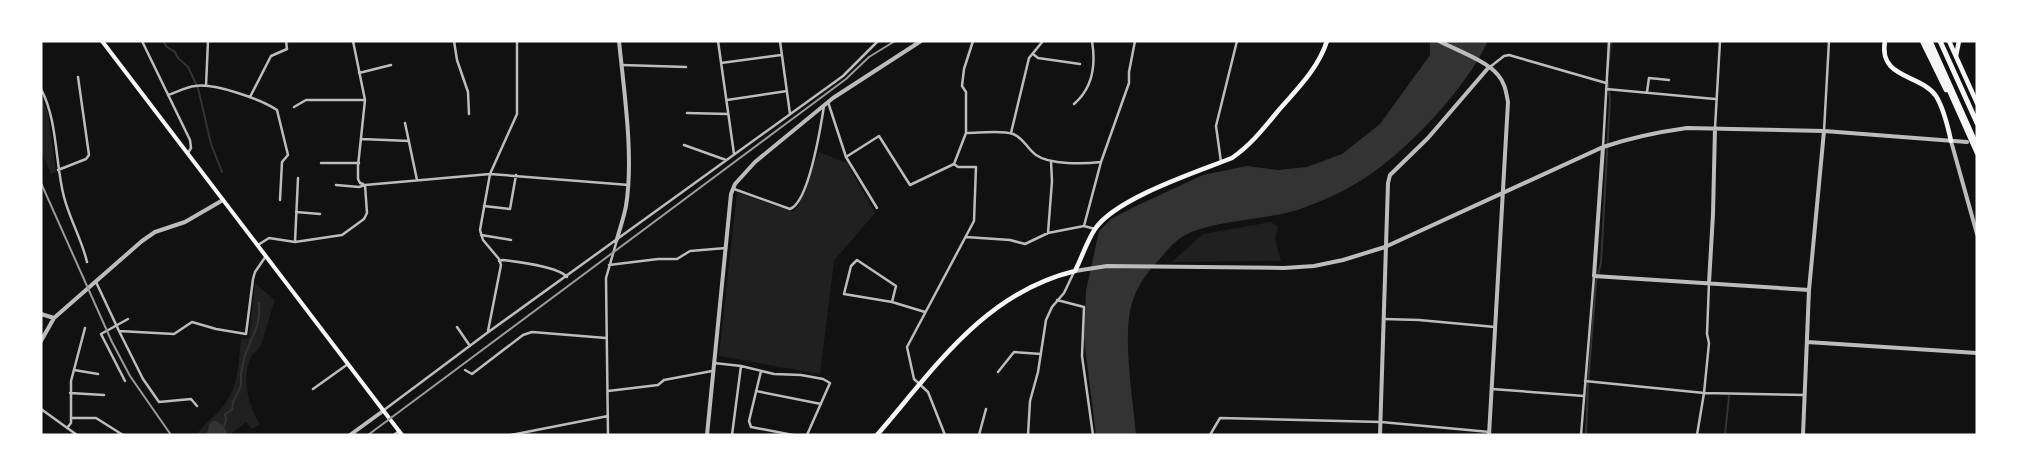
<svg xmlns="http://www.w3.org/2000/svg" width="2018" height="476" font-family="'Varela Round',sans-serif">
<style>
.green{fill:#202020}
.water{fill:#333}
.lines{fill:none;stroke-linecap:round;stroke-linejoin:round}
.stream{stroke:#333;stroke-width:2}
.minor{stroke:#bcbcbc;stroke-width:2.5}
.tertiary{stroke:#bcbcbc;stroke-width:4}
.secondary{stroke:#f5f5f5;stroke-width:4}
.primary{stroke:#f5f5f5;stroke-width:4.5}
.trunk{stroke:#f5f5f5;stroke-width:4.5}
.motorway{stroke:#f5f5f5;stroke-width:5}
.rail{stroke:#9a9a9a;stroke-width:2}
</style>
<rect width="100%" height="100%" fill="#111"/>
<!-- green -->
<path class="green" d="M41,95L48,114L56,172L51,174L41,151Z
M819,152L847,163L875,213L834,261L820,374L719,356L737,192L793,212L799,205Z
M1271,222L1278,227L1275,238L1281,261L1172,262L1203,234Z
M255,283L275,300C270,314 266,330 261,345C259,350 254,352 251,357C241,378 248,405 260,424L252,429L246,422L230,435H197C202,425 211,420 218,412C239,391 238,367 241,339L249,338Z"/>
<!-- water -->
<path class="water" d="M1430,41H1488C1466,88 1411,147 1368,176C1349,189 1325,200 1303,208C1270,221 1206,219 1179,239C1171,245 1164,254 1158,261C1146,274 1137,286 1132,303C1122,336 1133,399 1136,435H1096L1084,339L1086,291L1099,231L1111,219L1136,206L1203,175L1247,166L1278,170L1307,167L1342,154L1380,124L1430,55Z
M214,420L223,425L227,433L225,435H205L208,431L209,424Z"/>
<g class="lines">
<!-- stream -->
<path class="stream" d="M163,41L167,47L175,52L178,58L188,67L198,88L211,144L222,172
M1608,71L1611,41
M224,426L226,420L225,414L232,410L233,402L241,386V373L245,355L257,326L259,316V303
M1586,435L1588,384L1596,282L1601,263L1610,100L1608,81
M1725,435L1729,396"/>
<!-- minor -->
<path class="minor" d="M142,41L190,140L191,148L188,153
M353,41L365,100L358,166V179L360,183L363,184
M454,41L457,60L468,92L469,114
M718,41L734,154
M780,41L790,114
M1033,54L1038,58L1080,64
M721,63L781,55
M622,65L686,67
M1490,67L1504,56L1509,55L1606,83
M359,73L391,65
M206,86L208,41
M41,89C58,121 55,163 64,197C70,220 82,240 87,262
M1606,89L1715,99
M1647,92L1649,78L1669,80
M168,95C177,92 186,87 195,86C215,83 260,99 277,110L288,155L282,162L280,200
M250,97L271,56L287,49L286,41
M727,100L787,91
M828,102L846,157L877,208
M1074,104C1093,88 1096,65 1092,41
M294,107L306,100H365
M687,113L728,114
M405,123L417,180
M1715,128L1720,41
M1824,131L1829,41
M966,133C979,133 1002,130 1013,134C1024,138 1027,149 1036,155C1050,165 1084,164 1101,162
M1011,133L1029,58L1043,41
M362,139L409,141
M684,145L726,160
M1603,147L1609,41
M846,157L879,136L910,185L954,164
M1221,162L1216,126L1237,41
M321,163H359
M58,170L86,159L89,155L78,77
M336,185L359,187L365,185L490,174L629,185
M734,189L790,209C809,202 821,125 824,106
M484,206L510,209L516,175
M296,212L320,214
M1084,226L1101,162L1129,83V72L1135,41
M1048,233L1052,181L1051,161
M481,235L511,240
M966,237L1010,240L1025,244L1048,233L1084,226L1095,229
M295,242L298,178
M258,245L269,238L295,242L342,235L364,219L367,213L365,185
M499,261L503,260C517,262 558,266 567,277
M609,265L658,259H677L690,251L726,248
M96,282L119,331L174,334L192,322L216,329L246,334L253,279L255,272L266,256
M1057,300L1084,307L1082,356L1093,435
M892,302L896,286L857,260L851,266L844,294L892,302L925,312
M1384,319L1419,320L1495,327
M457,327L470,346
M119,331L143,379L159,402L191,399L197,406
M488,331L501,265L499,259L483,240L480,230L490,174L517,114V41
M714,363L741,366L774,374L801,375L823,379L830,383L807,435
M74,370L98,374
M465,370L472,374L523,335L532,332L606,338
M761,371L749,421L751,427L793,435
M998,372L1014,352L1041,354
M125,381L101,334L128,319
M1585,381L1704,393L1805,395
M313,389L348,364
M1492,389L1584,396
M608,391L658,385L664,380L712,371
M756,391L821,404
M70,393L104,395
M41,409L77,435
M384,410L487,333L843,76L878,41
M71,418H96L123,435
M67,428L71,423V381L85,328
M394,435L399,431
M511,435L608,416
M608,435L606,278L617,240
M732,435L741,366
M945,435L928,392L914,379L907,347L974,221L976,167H958L954,164L966,133V92L962,86L964,69L973,41
M979,435L986,409
M1028,435L1030,401L1038,372L1046,320L1052,307L1064,293L1074,272
M1210,435L1220,418L1381,422L1490,432
M1581,435L1594,276
M1697,435L1704,393L1709,343L1707,334L1709,283"/>
<!-- tertiary -->
<path class="tertiary" d="M1439,41C1456,50 1487,61 1498,75C1505,83 1506,92 1508,102L1489,435
M1951,141L1977,234
M1603,147L1594,276L1809,290
M617,239C620,228 624,217 626,206C634,157 624,91 619,41
M1075,271L1107,266L1284,268L1314,266L1343,260L1385,247L1603,147C1630,138 1658,132 1687,128L1824,131L1967,142
M1709,283L1713,214L1715,128
M41,314L54,318L142,241L155,232L185,222L223,200
M41,341L54,318
M1807,342L1977,353
M350,435L383,411
M707,435L731,194L735,184L755,162L833,98L921,41
M1380,435L1388,183L1390,175L1428,138L1489,67
M1803,435L1809,290L1824,131"/>
<!-- secondary -->
<path class="secondary" d="M102,41L402,435"/>
<!-- primary -->
<path class="primary" d="M877,435C935,368 984,293 1075,271C1082,257 1087,241 1095,229C1116,198 1197,172 1232,158C1251,145 1264,128 1278,111C1297,89 1318,69 1327,41"/>
<!-- trunk -->
<path class="trunk" d="M1885,41C1878,79 1921,74 1936,96C1944,109 1948,127 1951,141
M1922,41L1946,90
M1927,41L1977,153
M1949,41L1977,103
M1956,56L1959,41"/>
<!-- motorway -->
<path class="motorway" d="M1930,41L1977,146
M1940,41L1977,123"/>
<!-- rail -->
<path class="rail" d="M41,183L112,342L130,376L171,435
M368,435L846,79L869,57L895,41"/>
</g>
<!-- border -->
<rect width="2018" height="476" fill="none" stroke="#ffffff" stroke-width="85"/>
</svg>
